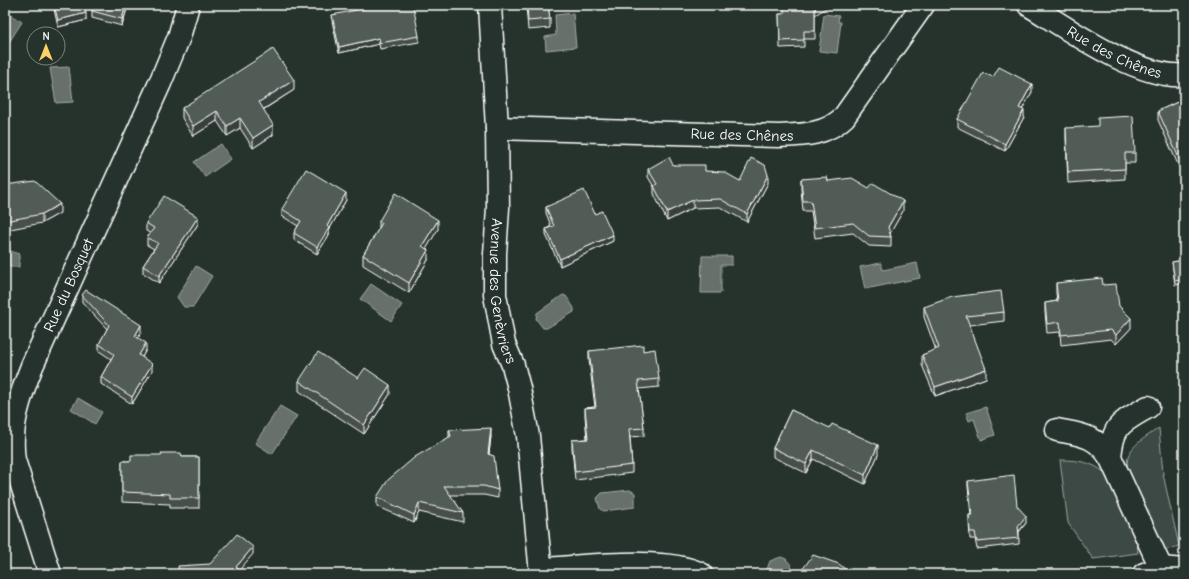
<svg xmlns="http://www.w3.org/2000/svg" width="1189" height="579" font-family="'Comic Neue',sans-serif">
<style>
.green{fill:#3e4944;stroke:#9ea4a2}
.water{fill:#67706c;stroke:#a4a9a7}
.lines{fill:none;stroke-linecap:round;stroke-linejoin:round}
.minor-casing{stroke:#fff;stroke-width:25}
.minor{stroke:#26332d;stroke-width:22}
.wall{fill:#464f4b;stroke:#fff}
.shaded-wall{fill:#39403d;stroke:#fff}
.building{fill:#515c57;stroke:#fff}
.labels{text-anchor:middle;stroke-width:3;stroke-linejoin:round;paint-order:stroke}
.street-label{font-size:15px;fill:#fff;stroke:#26332d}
</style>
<rect width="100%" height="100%" fill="#26332d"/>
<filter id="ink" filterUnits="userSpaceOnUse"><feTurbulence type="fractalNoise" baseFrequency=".025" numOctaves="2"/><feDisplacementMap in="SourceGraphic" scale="8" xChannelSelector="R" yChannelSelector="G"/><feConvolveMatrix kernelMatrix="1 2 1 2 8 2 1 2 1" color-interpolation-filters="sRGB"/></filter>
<g filter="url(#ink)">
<!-- green -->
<path class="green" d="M1159,428L1163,474L1179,546L1165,550L1129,475C1121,449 1141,441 1159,428Z
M1060,460C1078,460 1094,462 1107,475L1137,542L1138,553L1093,559L1068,523Z"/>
<!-- water -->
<path class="water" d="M573,13L576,47L546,50L545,37L556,35L555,15Z
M9,14L22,22L6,47L10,50L6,56L5,20Z
M824,14L839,16L838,22H841L837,53L819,51Z
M69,67L73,102L56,103L50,68Z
M221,144L231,159L205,177L194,162Z
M5,249L19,254V267H5Z
M702,256H732V265H721V293H701Z
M881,263L883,270L917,263L920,278L865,289L860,267Z
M196,266L212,276L193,307H184L177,297Z
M371,284L402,305L391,321L360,299Z
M563,295L566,296L574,308V312L547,328H543L536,319L537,313Z
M78,398L102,412L95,424L71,409Z
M280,406L297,416L272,454L255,443Z
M986,407L995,435L981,440L974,419L969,421L966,413Z
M630,490L635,493V507L604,511L600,509L597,498L602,493Z
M781,557L786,559L791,565L790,574H760L766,572L770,561Z"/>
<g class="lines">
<defs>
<g id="minor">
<path id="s1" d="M490,5L497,128L498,208L495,254V295L504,344L513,365L519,388L528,436L541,574"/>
<path id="s2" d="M1029,5C1068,29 1138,79 1184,75"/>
<path id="s3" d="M497,128L779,136C803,135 826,135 844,117L923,5"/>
<path d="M1057,430C1082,435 1095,435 1110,457L1161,568"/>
<path d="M1110,457C1113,424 1121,423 1148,407"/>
<path d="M541,569C583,567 666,556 701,574"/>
<path id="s4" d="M50,574L14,460C9,427 20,396 32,366L160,83L179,37L188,5"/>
<path d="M1144,574L1161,568L1184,570"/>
</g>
</defs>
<!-- minor casing -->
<use href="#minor" class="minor-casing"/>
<!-- minor -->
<use href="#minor" class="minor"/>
</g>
<!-- wall -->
<path class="wall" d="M53,5H84L86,20L58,27Z
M94,5H128L122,26L92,18V11Z
M526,5H548L550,19V28L528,30Z
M779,14L815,15V39H804V47L780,48Z
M332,15L419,36V42L380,49L379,44L339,53L332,21Z
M993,77L1032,92L1022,109L1024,117L1005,151L957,127V119Z
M294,90L263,110L273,135L253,148L240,128L227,136L217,121L193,136L182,118V108Z
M1184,99V187L1180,178V169L1158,120V111Z
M1066,128L1135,153V163H1125V179L1068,183L1066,139Z
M673,165L705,171L740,181L768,183L747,222L720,207L693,208L667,221L654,194V187L648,177V169Z
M801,179L828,181L903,211L890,233L891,237V247L869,246L853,233L815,238L811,211H803L801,189Z
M5,185L60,213L42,223L5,230Z
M346,200L329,230V235L317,254L294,240V233L298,226L282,216V209Z
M546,207L595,214L613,241L560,266L546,235V229L551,226L546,213Z
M379,221L438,229L426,249L428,260L409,293L363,265V255L379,228Z
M146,223L198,224L159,283L143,273V266L154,249L147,245V238L150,233L146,231Z
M1184,260V283L1175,285L1172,262Z
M1056,283L1103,285L1119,306L1131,328L1116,344L1111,339L1061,345L1060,332L1047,333L1045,312V303L1057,301L1056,293Z
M82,295L141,333L138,338L146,350L142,357L152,371L132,404L101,384V377L111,359L99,351V344L107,329L82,302Z
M924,307L1004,312V321L970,325L986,378L935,396L922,365V355L936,350L924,317Z
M589,351H643L659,379V387L639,389L644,428V436L630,437L632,465V473L575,480L572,448V440L587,439L585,416V408L595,407L589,360Z
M358,378L390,394L364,434L299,391V381Z
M791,410L878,455L865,484L813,459L806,473L773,457V448Z
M449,430L491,436L489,454L498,490V498L484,495H450L463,513V522L419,512L414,523L377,506V497L449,438Z
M182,457H199V508H170V504L122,502V461H131Z
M968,481L1017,506L1026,523L1019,532V544L977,549L975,539H970L969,522V515H971L968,487Z"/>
<!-- shaded-wall -->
<path class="shaded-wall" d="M126,5H128L122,26V19Z
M819,5H831L815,15V8Z
M86,13V20L58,27V20Z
M379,38V44L339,53V47Z
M294,80V90L259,112V102Z
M1032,84V92L1019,115V108Z
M1024,110V117L1005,151V144Z
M217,111V121L193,136V126Z
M240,118V128L227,136V126Z
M273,125V135L253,148V138Z
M768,175V183L747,222V214Z
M346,193V200L329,230V235L317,254V247L327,226Z
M693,200V208L667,221V212Z
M903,201V211L888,237V227Z
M60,204V213L42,223V214Z
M198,217V224L159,283V276Z
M438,220V229L422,256V246Z
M613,235V241L560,266V259Z
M428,250V260L409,293V283Z
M1131,318V328L1116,344V335Z
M141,325V333L135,343V336Z
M146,343V350L139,362V355Z
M152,364V371L132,404V397Z
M986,369V378L935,396V387Z
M390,385V394L364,434V425Z
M491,428V436L488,463V454Z
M878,445V455L865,484V475Z
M813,450V459L806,473V464Z
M419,503V512L414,523V515Z
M1026,516V523L1018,532V526Z
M253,547V554L236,574V567Z"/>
<!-- building -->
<path class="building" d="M54,5H84L86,13L58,20Z
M94,5H126L122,19L92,11Z
M381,5H413L419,36L380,43L379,38L339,47L332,15Z
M527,5H548L550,19L528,21Z
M784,5H819L815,8V31H804V40L780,41L779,14H784Z
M273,49L294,80L259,102L273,125L253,138L240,118L227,126L217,111L193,126L182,108Z
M999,67L1032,84L1019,108L1024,110L1005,144L957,119L983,73L993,77Z
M1184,99V178L1180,168L1183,167L1158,111Z
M1133,116L1135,153H1125V169L1068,172L1066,128L1098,126V118Z
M669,157L673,165H705V171L724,172L740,181L751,158L765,165L768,175L747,214L720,199L693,200L667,212L654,186L657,184L648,169Z
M306,169L346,193L327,226L329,228L317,247L294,233L301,221L282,209Z
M827,177L828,181L852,178L869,188L873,183L903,201L888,227L891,237L869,236L853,223L815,228L811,201H803L801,179Z
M35,181L60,204L42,214L5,221V185Z
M584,190L595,214L602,211L613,235L560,259L546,229L554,226L546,207Z
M395,193L438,220L422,246L428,250L409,283L363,255L382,223L379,221Z
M164,196L198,217L159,276L143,266L158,243L147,238L154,228L146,223Z
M1184,260V279L1175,281L1172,262Z
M1102,278L1103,285L1116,284L1119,306L1131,318L1116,335L1111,330L1061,335L1060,322L1047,324L1045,303L1058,301L1056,283Z
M86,290L141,325L135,336L146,343L139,355L152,364L132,397L101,377L114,354L99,344L109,325L82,295Z
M1001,291L1004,312L966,316L986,369L935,387L922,355L939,348L924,307L952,297Z
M643,345V351L655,349L659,379L638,381L644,428L629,429L632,465L575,472L572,440L588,439L585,408L596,407L589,351Z
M318,352L358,378L365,368L390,385L364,425L299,381Z
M791,410L830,428L832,424L878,445L865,475L813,450L806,464L773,448Z
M491,428L488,454L494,456L498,490L484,486H444L463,513L419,503L414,515L377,497L388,480L415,457L451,436L449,430Z
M161,453H181L182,457H199V498H170V494L122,492V461H131V455H162Z
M1014,475L1017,506L1026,516L1018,526L1019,538L977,542L975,532H970L969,515H972L968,481Z
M237,534L253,547L236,567L244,574H179L178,566L210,564Z
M813,555L839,564L851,574H799Z"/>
</g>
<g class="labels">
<!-- street labels -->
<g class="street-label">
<text dy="5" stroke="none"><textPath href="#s2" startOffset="98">Rue des Chênes</textPath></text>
<text dy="5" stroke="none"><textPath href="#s3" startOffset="245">Rue des Chênes</textPath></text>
<text dy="5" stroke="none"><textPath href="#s4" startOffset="305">Rue du Bosquet</textPath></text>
<text dy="5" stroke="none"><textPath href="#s1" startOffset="287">Avenue des Genèvriers</textPath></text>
</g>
</g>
<!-- margin -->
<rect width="1189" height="579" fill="none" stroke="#26332d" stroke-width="20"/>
<rect x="10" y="10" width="1169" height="559" fill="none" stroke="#fff" stroke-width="1.5" filter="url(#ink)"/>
<!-- north arrow -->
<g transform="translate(46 46)"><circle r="19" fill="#26332d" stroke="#7d8581"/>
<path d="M0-3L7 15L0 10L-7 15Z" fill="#ffd166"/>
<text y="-6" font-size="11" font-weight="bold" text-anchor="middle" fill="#ffffff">N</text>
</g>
</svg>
